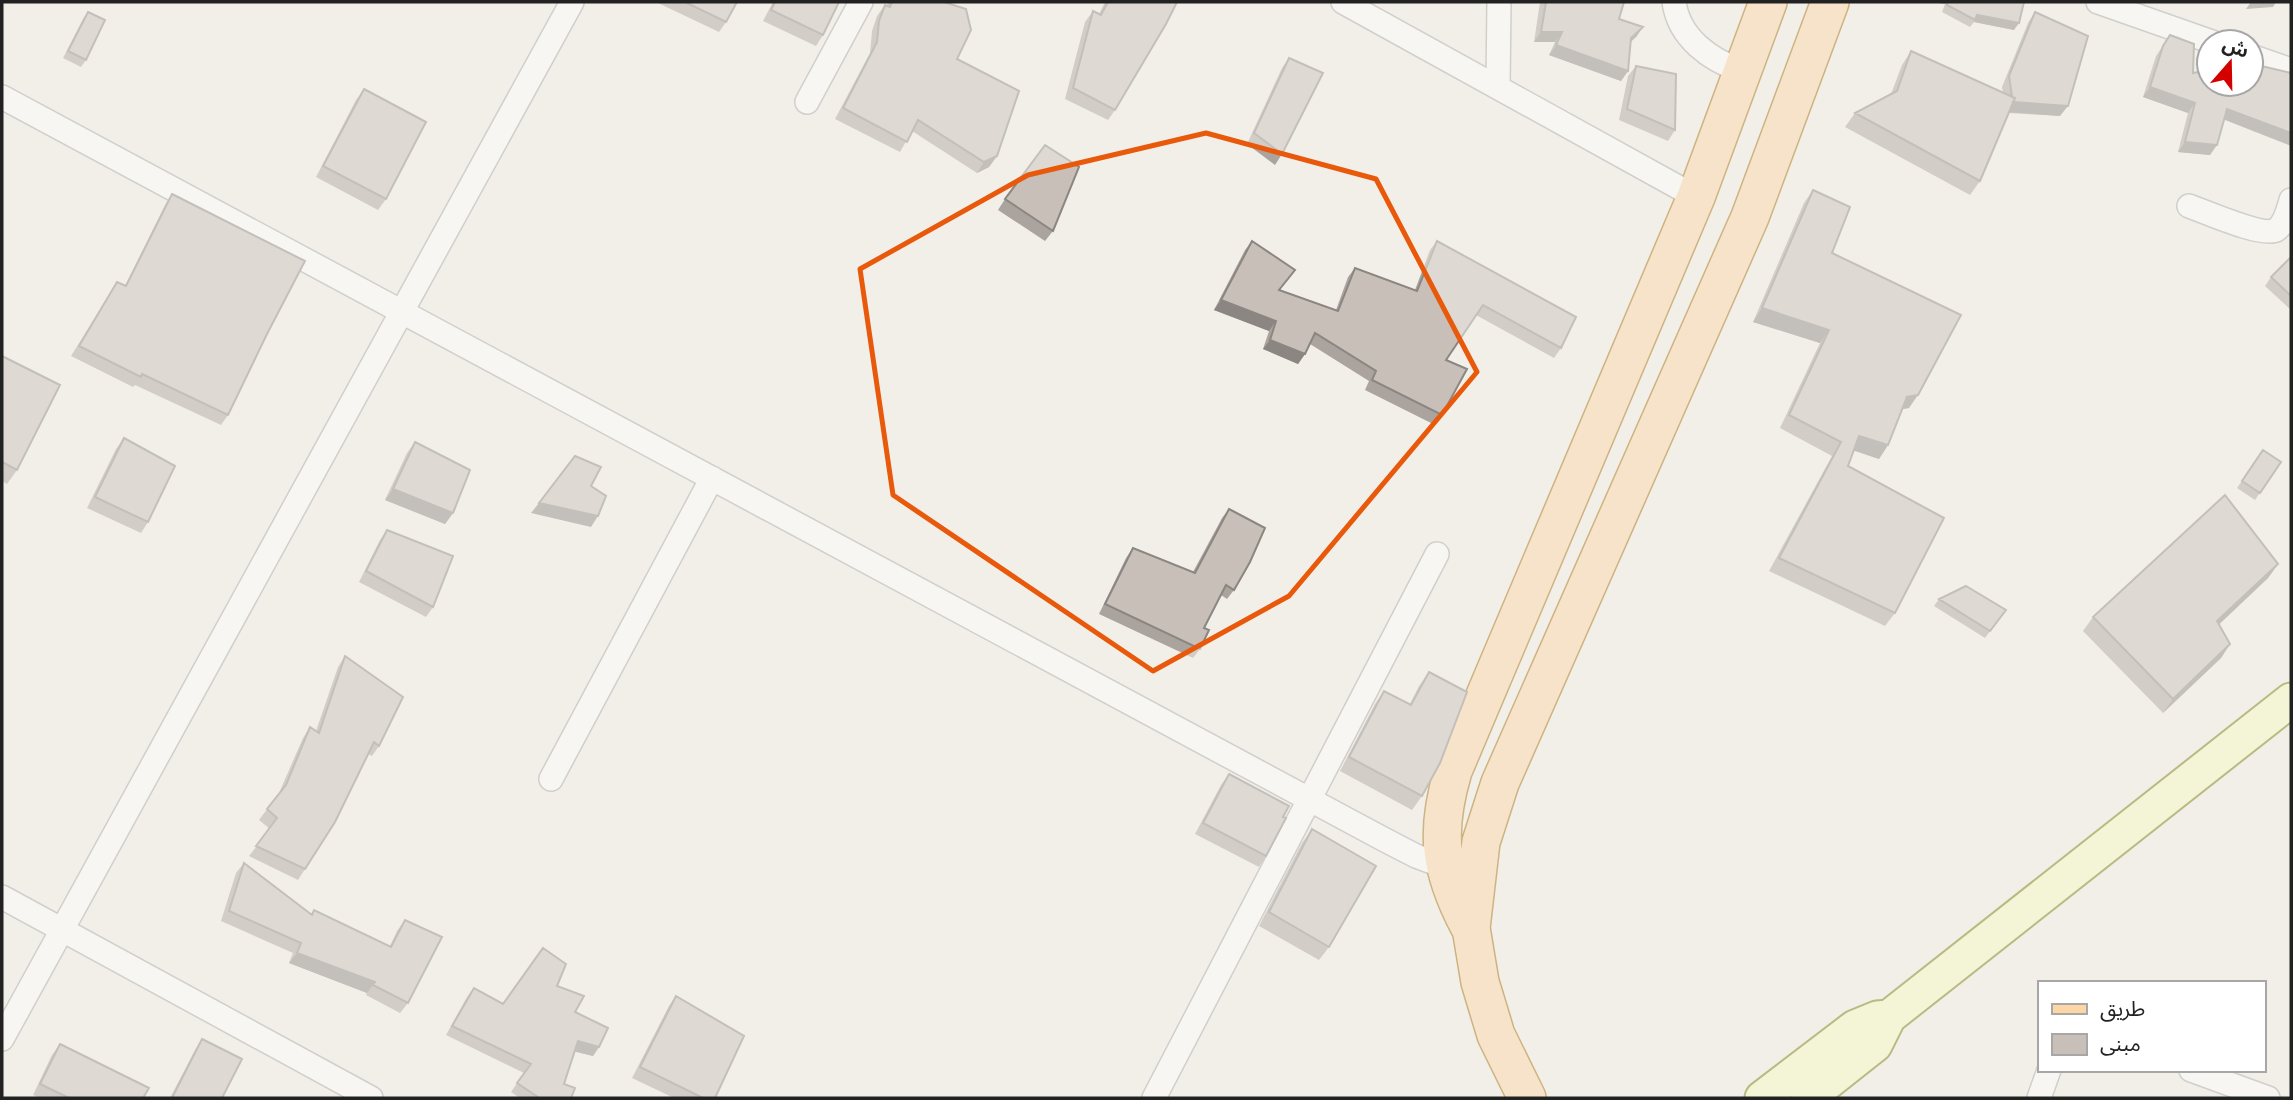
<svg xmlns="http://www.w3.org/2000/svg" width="2293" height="1100" font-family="'Fira Sans','Noto Sans Arabic',sans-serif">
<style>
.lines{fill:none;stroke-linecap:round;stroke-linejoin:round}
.street-casing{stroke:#a9a9a9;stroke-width:26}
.secondary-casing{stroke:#707d05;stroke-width:37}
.primary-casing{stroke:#a06b00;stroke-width:40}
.street{stroke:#fff;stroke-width:23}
.secondary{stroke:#f7fabf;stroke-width:33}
.primary{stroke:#fcd6a4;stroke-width:37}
.wall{fill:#aba49e}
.shaded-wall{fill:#8b8681}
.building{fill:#c7bfb8;stroke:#8b8681;stroke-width:2}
.marked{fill:none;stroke:#e8590c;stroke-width:5;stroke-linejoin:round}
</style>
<rect width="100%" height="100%" fill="#f2efe9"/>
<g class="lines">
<defs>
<path id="street" d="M1343,2L1696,197
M1674,2C1679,38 1710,60 1742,71
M2098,2L2212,42
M2251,56L2291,70
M1498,87L1499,2
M2,97L1385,840L1416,856L1456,871
M807,102L861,2
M2189,206C2206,212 2262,237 2276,230C2285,224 2288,210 2291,200
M551,779L712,478
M2,897L371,1098
M2,1039L572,2
M2191,1070L2268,1098
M1154,1098L1437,554
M2039,1098L2049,1070"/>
<path id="secondary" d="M1762,1098L1855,1027L1877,1018L1889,1017
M1808,1098L1875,1045L1889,1017L2291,700"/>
<path id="primary" d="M1469,926C1439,869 1435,832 1453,771L1696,197L1768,2
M1527,1098L1496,1035L1480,982L1471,928L1481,842L1500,783L1750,217L1830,2"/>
</defs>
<!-- street casing -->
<use href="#street" class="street-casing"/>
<!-- secondary casing -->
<use href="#secondary" class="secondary-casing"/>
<!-- primary casing -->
<use href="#primary" class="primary-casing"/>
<!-- street -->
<use href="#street" class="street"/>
<!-- secondary -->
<use href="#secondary" class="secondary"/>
<!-- primary -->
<use href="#primary" class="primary"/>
</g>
<!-- wall -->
<path class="wall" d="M658,2H737L726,22L719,32L658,3Z
M773,2H839L823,35L816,46L763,21Z
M888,2H944L957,59L997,156L989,167L977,173L912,131L900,152L835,119L870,53L872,31L877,16L885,5L887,6Z
M1105,2H1177L1115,110L1108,120L1065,99L1085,22L1093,11L1099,14Z
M1540,2H1624L1619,19L1643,27L1636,37L1630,42L1628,71L1621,81L1549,55L1555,42H1534Z
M1932,2H2024L2014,30L1974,22L1970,27L1942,12L1945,4Z
M88,12L86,60L81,67L63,58L83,19Z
M2035,12L2060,116L2009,113L1980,181L1970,195L1845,127L1855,113L1891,94L1902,65L1911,51L2003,93L2002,87L2028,23Z
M2170,35L2224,120L2210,155L2178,152L2188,113L2143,97L2156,56Z
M1289,58L1282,154L1275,165L1247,144L1282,68Z
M1636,66L1675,130L1668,141L1619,120L1628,76Z
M364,89L386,199L378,210L316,177L356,100Z
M1813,190L1832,253L1909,408L1902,409L1888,445L1879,459L1853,450L1848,466L1895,613L1885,626L1769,571L1832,456L1780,428L1820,343L1753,322L1804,203Z
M172,194L267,334L228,415L221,425L135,385L133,387L71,356L117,282L125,286L165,205Z
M1005,199L1053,231L1045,241L998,210Z
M1252,241L1280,290L1336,310L1348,277L1355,268L1415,290L1430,250L1437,241L1561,348L1554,358L1476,315L1446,360L1442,415L1435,425L1365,390L1369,381L1310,344L1305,354L1298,364L1263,349L1269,331L1214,310L1245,250Z
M2291,257V310L2265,286L2271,277Z
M2,356L17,470L7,484L2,481Z
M124,438L148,522L141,533L87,508L116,449Z
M415,442L453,513L445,524L385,500L407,453Z
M2263,450L2281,462L2255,500L2237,488Z
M1229,509L1234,590L1227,599L1221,595L1204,628L1200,649L1193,658L1099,614L1126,558L1133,548L1193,572L1222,518Z
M387,530L433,607L426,617L359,582L380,540Z
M2278,564L2268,578L2219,624L2230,644L2221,658L2163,713L2083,631L2093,617Z
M1939,599L2006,610L1985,638L1934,606Z
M345,656L379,746L372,756L368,754L305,869L298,880L249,856L270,829L259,820L279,793L303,738L310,727L316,731L338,667Z
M1429,672L1422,796L1412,810L1340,771L1375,704L1384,691L1410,704L1419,686Z
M1229,774L1283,817L1266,856L1259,867L1195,834L1221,785Z
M1312,829L1329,947L1319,960L1259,926L1302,843Z
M244,863L311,914L314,910L390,946L397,931L405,920L408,1003L400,1013L366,995L367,993L289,963L293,953L221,921L236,873Z
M557,986L599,1047L593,1056L575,1051L564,1084L571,1098H520L511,1092L524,1073L446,1035L467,997L474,988L503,1004Z
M676,996L715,1098H674L632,1078L669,1006Z
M202,1039L222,1098H170L195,1050Z
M60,1044L143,1098H40L33,1095L52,1055Z"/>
<!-- shaded-wall -->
<path class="shaded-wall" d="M1932,2H1947L1945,4Z
M2251,2H2276L2273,7L2246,9Z
M1977,15L2019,23L2014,30L1974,22Z
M1643,27L1636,37L1624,48L1631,38Z
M1541,32H1562L1555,42H1534Z
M1556,45L1628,71L1621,81L1549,55Z
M2150,87L2195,103L2188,113L2143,97Z
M2012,102L2068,106L2060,116L2005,112Z
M2227,109L2291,133V146L2220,118Z
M2185,142L2217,145L2210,155L2178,152Z
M997,156L989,167L977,173L984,162Z
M1221,300L1276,321L1269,331L1214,310Z
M1762,308L1829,330L1820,343L1753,322Z
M1270,340L1305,354L1298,364L1263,349Z
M1918,395L1909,408L1897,410L1907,397Z
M1859,436L1888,445L1879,459L1849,449Z
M393,489L453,513L445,524L385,500Z
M539,503L598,516L591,527L531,513Z
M2278,564L2268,578L2208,635L2217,621Z
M2230,644L2221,658L2163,713L2173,699Z
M297,953L375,982L367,993L289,963Z
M578,1041L599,1047L593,1056L572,1051Z"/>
<!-- building -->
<path class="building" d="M685,2H737L726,22Z
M775,2H839L823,35L771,10Z
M892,2H944L966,9L971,30L957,59L1019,91L997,156L984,162L918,120L907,142L843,108L877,42L879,21L885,5L890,7Z
M1108,2H1177L1166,24L1115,110L1073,88L1093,11L1101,15Z
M1546,2H1624L1619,19L1643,27L1631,38L1628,71L1556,45L1562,32H1541Z
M1948,2H2024L2019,23L1977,15L1975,20L1947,5Z
M88,12L105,20L86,60L68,51Z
M2035,12L2088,36L2068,106L2013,102L2015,98L2012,97L2009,76Z
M2170,35L2194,44L2193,73L2209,70V84H2251V64H2253L2291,73V133L2227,109L2217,145L2185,142L2195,103L2150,87L2163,46Z
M1911,51L2015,98L1980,181L1855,113L1897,91Z
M1289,58L1323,73L1282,154L1254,133Z
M1636,66L1676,74L1675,130L1627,109Z
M364,89L426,122L386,199L323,166Z
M1045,145L1079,167L1053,231L1005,199Z
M1813,190L1850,207L1832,253L1961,315L1918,395L1907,397L1888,445L1859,436L1848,466L1944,518L1895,613L1779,558L1841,442L1789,415L1829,330L1762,308Z
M172,194L305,261L267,334L228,415L142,374L141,377L79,346L117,282L126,286Z
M1252,241L1295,270L1279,290L1338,311L1355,268L1417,291L1437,241L1576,317L1561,348L1483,305L1446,360L1467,369L1442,415L1372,380L1376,371L1315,333L1305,354L1270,340L1276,321L1221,300Z
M2291,257V296L2271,277Z
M2,356L60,385L17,470L2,462Z
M124,438L175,466L148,522L95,497Z
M415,442L470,470L453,513L393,489Z
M2263,450L2281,462L2260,493L2242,481Z
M575,456L601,467L591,486L606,496L598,516L539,503Z
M2225,495L2278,564L2217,621L2230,644L2173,699L2093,617Z
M1229,509L1265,528L1250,562L1234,590L1226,585L1204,628L1209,630L1200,649L1105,604L1133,548L1195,573Z
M387,530L453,556L433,607L366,571Z
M1966,586L2006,610L1990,631L1939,599Z
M345,656L403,697L379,746L374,742L335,822L305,869L256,846L277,818L267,809L286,785L310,727L319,733Z
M1429,672L1467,692L1440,763L1422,796L1349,757L1384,691L1411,705Z
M1229,774L1289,806L1283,817L1286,818L1266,856L1203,823Z
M1312,829L1376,866L1329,947L1269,912Z
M244,863L312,915L314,910L391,947L405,920L442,937L408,1003L373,985L375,982L297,953L301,943L229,911Z
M543,948L566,964L557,986L584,996L575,1012L608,1028L599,1047L578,1041L564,1084L575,1088L571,1098H538V1097L517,1083L531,1064L452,1026L474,988L503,1004Z
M676,996L744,1036L715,1098H703L640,1067Z
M202,1039L242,1059L222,1098H172Z
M60,1044L149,1088L143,1098H69L40,1084Z"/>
<!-- marked area -->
<path d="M0 0H2293V1100H0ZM1206,133L1376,179L1477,372L1289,596L1153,671L893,495L860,269L1028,175Z" fill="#f2efe9" fill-opacity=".55" fill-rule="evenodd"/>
<path class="marked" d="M1206,133L1376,179L1477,372L1289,596L1153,671L893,495L860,269L1028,175Z"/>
<!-- border -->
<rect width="2293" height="1100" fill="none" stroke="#222222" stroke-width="7"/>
<!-- legend -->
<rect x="2038" y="981" width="228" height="91" fill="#ffffff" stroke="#a7a7a7" stroke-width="2"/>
<rect x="2052" y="1004" width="35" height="10" fill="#fcd6a4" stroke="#a7a7a7" stroke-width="2"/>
<text x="2100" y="1016" font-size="21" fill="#222222">طريق</text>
<rect x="2052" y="1034" width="35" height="21" fill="#c7bfb8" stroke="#a7a7a7" stroke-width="2"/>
<text x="2100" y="1051" font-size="21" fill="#222222">مبنى</text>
<!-- north arrow -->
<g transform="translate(2230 63) rotate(20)"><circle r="33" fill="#ffffff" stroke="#a7a7a7" stroke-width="2"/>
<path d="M0-5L12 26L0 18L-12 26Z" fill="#d40000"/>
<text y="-10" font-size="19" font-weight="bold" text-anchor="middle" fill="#222222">ش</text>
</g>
</svg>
